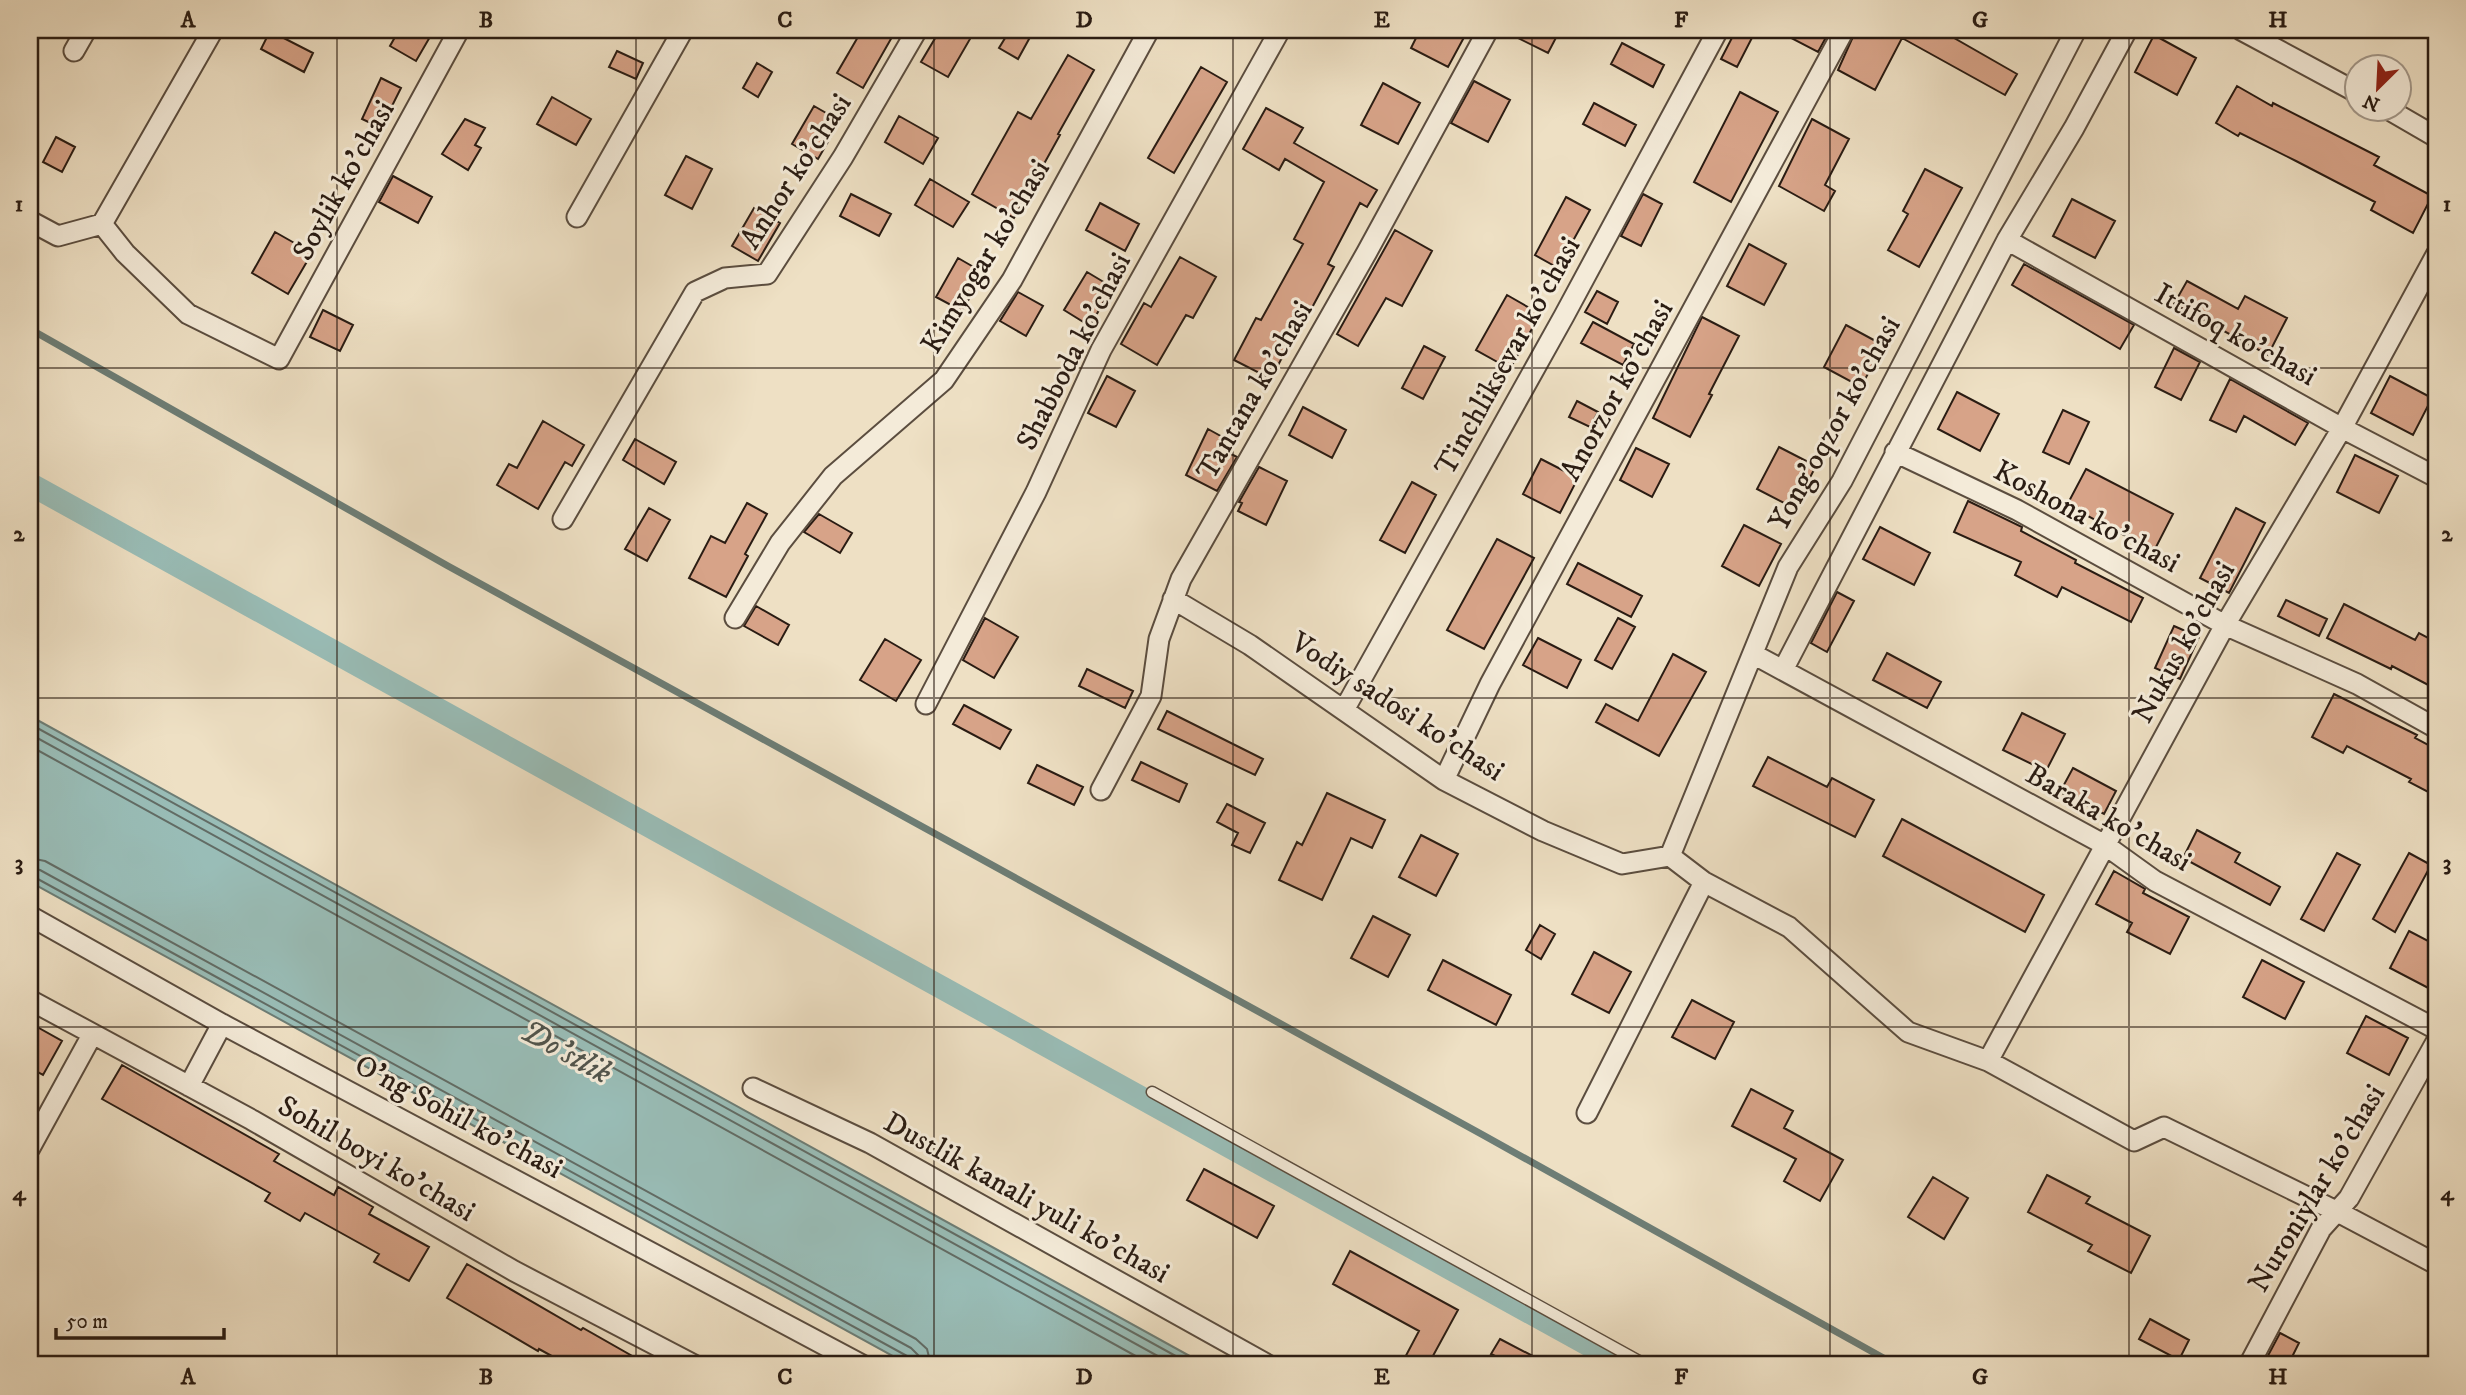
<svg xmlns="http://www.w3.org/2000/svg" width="2466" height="1395" font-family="'IM FELL DW Pica',serif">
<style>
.water{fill:#99bdb7;stroke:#6d7d75;stroke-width:2}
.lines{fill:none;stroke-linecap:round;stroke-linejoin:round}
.shore{stroke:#626c65;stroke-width:2}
.stream{stroke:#6d7d75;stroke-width:7}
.canal{stroke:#99bdb7;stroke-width:23}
.building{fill:#d7a388;stroke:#2a1c13;stroke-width:2}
.lane-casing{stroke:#5b4d3f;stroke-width:13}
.street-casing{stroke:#5b4d3f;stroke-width:23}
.lane{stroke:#f4ebd9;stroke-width:10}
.street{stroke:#f4ebd9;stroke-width:19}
.grid{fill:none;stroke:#2a1c13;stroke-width:2;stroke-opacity:0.55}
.labels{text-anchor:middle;stroke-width:6;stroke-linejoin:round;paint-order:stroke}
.street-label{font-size:30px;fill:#2a1c13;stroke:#f4ebd9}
.water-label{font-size:32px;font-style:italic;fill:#51544c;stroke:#f4ebd9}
.neatline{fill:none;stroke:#2a1c13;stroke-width:2.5}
.grid-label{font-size:23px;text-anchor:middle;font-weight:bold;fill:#2a1c13}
</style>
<rect width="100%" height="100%" fill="#eee0c4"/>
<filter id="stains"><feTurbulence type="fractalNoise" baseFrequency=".00286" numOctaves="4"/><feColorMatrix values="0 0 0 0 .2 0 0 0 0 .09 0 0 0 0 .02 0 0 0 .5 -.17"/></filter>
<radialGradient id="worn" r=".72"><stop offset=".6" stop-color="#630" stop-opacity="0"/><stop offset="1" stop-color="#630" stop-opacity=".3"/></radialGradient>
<!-- water -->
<path class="water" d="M30,716L1206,1365H909L30,882Z"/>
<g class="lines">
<!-- shore -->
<path class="shore" d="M30,724L1192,1365
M30,734L1174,1365
M30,746L1152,1365
M30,858L45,861L916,1339L927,1349L931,1365
M30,868L40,870L911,1348L918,1355L920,1365
M30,877L36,878L907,1356L911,1365"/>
<!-- stream -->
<path class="stream" d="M30,329L448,566L1483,1135L1896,1365"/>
<!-- canal -->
<path class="canal" d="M30,484L1625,1365"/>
</g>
<!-- building -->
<path class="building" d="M399,30H434L416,61L390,46Z
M862,30H896L863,88L837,73Z
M940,30H954L970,39L948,77L921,62Z
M1010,30H1034L1018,59L999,48Z
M1420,30H1468L1448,67L1411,48Z
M1502,30H1560L1548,53Z
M1736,30H1756L1737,67L1721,59Z
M1776,30H1830L1818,52Z
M1856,30H1940L2017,74L2005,95L1902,38L1875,90L1838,70Z
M270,31L313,53L304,72L261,49Z
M2154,35L2196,58L2177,95L2135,72Z
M1622,43L1664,65L1653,87L1611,64Z
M617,51L643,63L636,79L609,67Z
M1068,55L1094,70L1058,134L1060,135L1014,218L972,194L1018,112L1031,119Z
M757,63L772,72L758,97L743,88Z
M1201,67L1227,82L1174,173L1148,158Z
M381,78L401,88L381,128L362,119Z
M1474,81L1510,100L1488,142L1451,123Z
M1383,83L1420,103L1398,144L1361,125Z
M2237,86L2272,106L2273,103L2379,157L2374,165L2432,196L2413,233L2371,210L2375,202L2296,161L2240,133L2238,136L2216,123Z
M1740,92L1778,112L1731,202L1694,182Z
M552,97L591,119L576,145L537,124Z
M1594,103L1636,125L1625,146L1583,124Z
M814,106L840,121L818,159L792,144Z
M1266,108L1303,128L1294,143L1377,190L1367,207L1360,203L1328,264L1334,267L1308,315L1305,313L1271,379L1234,360L1256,318L1261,320L1303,244L1294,239L1324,182L1285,159L1279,170L1243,149Z
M899,116L938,138L923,164L885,142Z
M465,119L485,128L475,145L481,148L468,170L442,154Z
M1812,119L1849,139L1825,185L1835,191L1824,211L1779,186Z
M56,137L75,147L62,172L43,162Z
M686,156L712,169L692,209L665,195Z
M1925,169L1962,188L1919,267L1888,250L1908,214L1903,211Z
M393,176L432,197L418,223L379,202Z
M930,179L969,202L953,227L915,205Z
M851,194L891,214L879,236L840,216Z
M1643,194L1662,204L1641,246L1621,236Z
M1566,197L1590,210L1558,268L1535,255Z
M2072,199L2115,221L2095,258L2053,236Z
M1100,203L1139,224L1125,251L1086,230Z
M754,208L780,223L758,261L732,246Z
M1395,230L1432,251L1402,306L1386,298L1358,346L1337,334Z
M275,232L312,253L288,294L252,273Z
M1749,244L1786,264L1764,305L1727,286Z
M1180,257L1216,277L1193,318L1186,315L1157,365L1121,344L1144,303L1151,307Z
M958,258L984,273L962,311L936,297Z
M2024,264L2134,325L2120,349L2012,285Z
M1087,272L1112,287L1090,326L1064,310Z
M2187,281L2238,309L2245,296L2287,318L2268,355L2174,304Z
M1597,291L1618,302L1607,324L1585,312Z
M1018,292L1043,306L1026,336L1000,321Z
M1507,295L1540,314L1510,369L1476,350Z
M323,310L353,325L340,351L310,337Z
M1702,317L1739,336L1709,394L1712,395L1690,437L1653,418Z
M1593,322L1634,344L1623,365L1581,343Z
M1846,325L1883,345L1861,387L1824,367Z
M1424,346L1445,357L1423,399L1402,388Z
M2174,348L2200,362L2181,400L2155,387Z
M1107,376L1135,391L1116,427L1088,413Z
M2390,376L2432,398L2413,435L2371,413Z
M2230,379L2308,423L2295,445L2244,416L2236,432L2210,420Z
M1957,392L1999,414L1980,451L1938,429Z
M1577,401L1598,412L1590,427L1569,417Z
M1303,407L1346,430L1332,458L1289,435Z
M2063,410L2089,422L2069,464L2043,452Z
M543,421L584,445L572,466L565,462L538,509L497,485L509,464L517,468Z
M1208,429L1235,444L1231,454L1237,457L1217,491L1186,475Z
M635,439L676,462L664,484L623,460Z
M1779,447L1816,466L1794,508L1757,489Z
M1636,448L1669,464L1652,497L1620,480Z
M2355,455L2398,476L2379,513L2337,492Z
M1541,459L1578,478L1560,513L1523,494Z
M1259,467L1287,481L1266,525L1238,511L1242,503L1239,502Z
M2086,469L2173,514L2154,551L2067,505Z
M1412,482L1436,495L1405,553L1380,540Z
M1968,501L2022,527L2021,531L2076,560L2075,563L2143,598L2131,622L2062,587L2057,597L2015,575L2021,562L1954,532Z
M747,503L767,514L745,554L748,556L726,597L689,578L711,536L725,543Z
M649,508L670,520L647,561L625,549Z
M2236,508L2265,523L2229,593L2200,578Z
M819,514L852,533L840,553L804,532Z
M1744,525L1781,544L1759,586L1722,566Z
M1880,527L1930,553L1914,585L1863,559Z
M1497,539L1534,558L1484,649L1447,630Z
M1578,563L1642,596L1631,617L1567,584Z
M1837,592L1854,601L1827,652L1811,643Z
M2286,600L2327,619L2319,636L2278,616Z
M2344,604L2415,640L2419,633L2436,642V689L2392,666L2391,669L2327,638Z
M756,606L789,625L778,645L744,626Z
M985,618L1018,637L994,678L963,660Z
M1618,618L1635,627L1612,669L1595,660Z
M2174,626L2199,637L2180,679L2155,668Z
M1538,638L1581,660L1567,688L1523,665Z
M885,639L921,660L896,701L860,680Z
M1887,653L1941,682L1927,708L1873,680Z
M1673,654L1706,672L1659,756L1596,722L1606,704L1638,721Z
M1087,669L1133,691L1125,708L1079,686Z
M2334,694L2417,735L2415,738L2436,749V796L2409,782L2411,779L2347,746L2343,753L2312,737Z
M964,705L1011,730L1000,749L953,724Z
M1167,711L1263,759L1255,775L1158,729Z
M2022,713L2065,734L2046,771L2003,750Z
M1768,757L1827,787L1832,778L1874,800L1855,837L1753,786Z
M1141,762L1187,784L1179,802L1132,780Z
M1037,765L1083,787L1074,805L1028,783Z
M2073,768L2116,791L2104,814L2060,792Z
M1327,793L1385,820L1372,848L1351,838L1322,900L1279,880L1297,842L1302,845Z
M1227,804L1265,823L1250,853L1232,845L1238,833L1217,822Z
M1902,819L2044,895L2025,932L1883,856Z
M2197,830L2240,853L2235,862L2280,887L2270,905L2183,858Z
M1421,835L1458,854L1436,896L1399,877Z
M2337,853L2360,865L2324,931L2301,919Z
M2409,853L2431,865L2395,932L2373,919Z
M2114,871L2145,889L2143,893L2189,917L2170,954L2127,932L2132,923L2096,904Z
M1373,916L1410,935L1388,977L1351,958Z
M1540,925L1555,934L1541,959L1526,950Z
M2409,931L2436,945V992L2390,968Z
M1594,952L1631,972L1609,1013L1572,994Z
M1443,960L1511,995L1496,1025L1428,990Z
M2262,960L2304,982L2285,1019L2243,997Z
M1692,1000L1734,1022L1715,1059L1672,1037Z
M2366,1016L2408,1038L2389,1075L2347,1053Z
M30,1023L62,1041L43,1075L30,1068Z
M122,1065L279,1154L274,1161L334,1195L338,1187L373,1207L369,1214L429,1247L409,1281L374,1262L379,1254L305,1213L300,1221L265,1201L270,1193L102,1099Z
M1751,1089L1793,1111L1784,1128L1843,1160L1820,1201L1784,1181L1796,1159L1732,1126Z
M1204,1169L1274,1206L1257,1238L1187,1200Z
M2047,1175L2090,1197L2086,1203L2150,1236L2131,1273L2088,1251L2092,1245L2028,1212Z
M1933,1177L1968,1198L1944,1239L1908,1217Z
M1350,1251L1458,1310L1428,1365H1401L1419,1331L1333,1284Z
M467,1264L581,1330L583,1328L648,1365H568L539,1349L538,1351L447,1298Z
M2150,1319L2189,1340L2179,1360L2139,1339Z
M2280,1333L2299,1343L2288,1365H2263Z
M1500,1339L1550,1365H1513L1491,1354Z"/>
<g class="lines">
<defs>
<path id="lane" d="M1152,1092L1646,1365"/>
<path id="street" d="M2241,30L2358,93
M74,51L86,30
M2386,108L2436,137
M577,217L683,30
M30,221L58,236L102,224L125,253L188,314L279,359L459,30
M102,224L213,30
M2007,240L2342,428L2436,477
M1895,452L2017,510L2225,625L2357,684L2436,728
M563,519L695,292L725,278L767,274L843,157L917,30
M1173,599L1250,645L1444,780L1543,831L1622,864L1670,856L1704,882L1789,927L1908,1032L1988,1061L2134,1141L2164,1127L2338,1212L2436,1264
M735,618L780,543L833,476L944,380L1012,280L1149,30
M1753,654L2105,845L2155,881L2436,1029
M1783,670L2007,240L2074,128L2127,30
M926,704L1036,492L1101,350L1280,30
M1344,710L1564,316L1718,30
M1444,780L1490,684L1844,30
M1101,790L1151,696L1159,639L1181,579L1367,252L1488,30
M1670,856L1788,567L1842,481L2076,30
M30,916L222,1024L862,1365
M30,1000L252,1120L514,1271L694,1365
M1988,1061L2225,625L2342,428L2436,255
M189,1086L222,1024
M753,1088L870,1143L1268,1365
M1587,1113L1704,882
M30,1148L92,1035
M2249,1365L2321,1229L2349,1198L2436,1042"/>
</defs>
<!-- lane casing -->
<use href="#lane" class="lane-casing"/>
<!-- street casing -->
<use href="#street" class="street-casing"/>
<!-- lane -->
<use href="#lane" class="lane"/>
<!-- street -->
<use href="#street" class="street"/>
</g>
<!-- grid -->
<path class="grid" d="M337,30V1365M636,30V1365M934,30V1365M1233,30V1365M1532,30V1365M1830,30V1365M2129,30V1365M30,368H2436M30,698H2436M30,1027H2436"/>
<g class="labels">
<!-- street labels -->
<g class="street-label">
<text transform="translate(795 171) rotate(-57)" y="10">Anhor ko'chasi</text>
<text transform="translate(343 180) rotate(-61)" y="10">Soylik ko'chasi</text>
<text transform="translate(985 256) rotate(-59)" y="10">Kimyogar ko'chasi</text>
<text transform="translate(2236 334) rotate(29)" y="10">Ittifoq ko'chasi</text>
<text transform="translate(1073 351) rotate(-63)" y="10">Shabboda ko'chasi</text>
<text transform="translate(1507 356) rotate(-61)" y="10">Tinchliksevar ko'chasi</text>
<text transform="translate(1254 390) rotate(-60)" y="10">Tantana ko'chasi</text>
<text transform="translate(1616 390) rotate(-61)" y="10">Anorzor ko'chasi</text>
<text transform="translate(1834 423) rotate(-61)" y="10">Yong'oqzor ko'chasi</text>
<text transform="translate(2087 516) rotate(28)" y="10">Koshona ko'chasi</text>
<text transform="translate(2183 642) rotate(-61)" y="10">Nukus ko'chasi</text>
<text transform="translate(1398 706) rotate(33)" y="10">Vodiy sadosi ko'chasi</text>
<text transform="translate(2109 817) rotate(30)" y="10">Baraka ko'chasi</text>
<text transform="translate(459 1116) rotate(28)" y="10">O'ng Sohil ko'chasi</text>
<text transform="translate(377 1158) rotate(30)" y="10">Sohil boyi ko'chasi</text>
<text transform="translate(2316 1188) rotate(-59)" y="10">Nuroniylar ko'chasi</text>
<text transform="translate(1027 1197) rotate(29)" y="10">Dustlik kanali yuli ko'chasi</text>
</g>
<!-- water labels -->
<g class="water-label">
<text transform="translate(567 1051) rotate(29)" y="11">Do'stlik</text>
</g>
</g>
<!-- margin -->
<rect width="2466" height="1395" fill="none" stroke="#eee0c4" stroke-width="77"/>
<!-- north arrow -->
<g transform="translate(2378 88) rotate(204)"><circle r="33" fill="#f4ebd9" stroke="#a3988a" stroke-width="2"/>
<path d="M0-5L12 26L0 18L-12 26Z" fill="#8f2418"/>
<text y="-10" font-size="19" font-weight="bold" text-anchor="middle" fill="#2a1c13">N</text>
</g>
<!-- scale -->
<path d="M56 1328v10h168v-10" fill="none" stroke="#2a1c13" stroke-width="3.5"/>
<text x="66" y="1328" font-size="21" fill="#2a1c13" stroke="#f4ebd9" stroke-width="5" paint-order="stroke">50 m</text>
<rect x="38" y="38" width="2390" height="1318" class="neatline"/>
<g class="grid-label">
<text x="188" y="27">A</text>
<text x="486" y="27">B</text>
<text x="785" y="27">C</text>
<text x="1084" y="27">D</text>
<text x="1382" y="27">E</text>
<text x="1681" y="27">F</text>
<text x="1980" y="27">G</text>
<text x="2278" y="27">H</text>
<text x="19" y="211">1</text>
<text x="2447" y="211">1</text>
<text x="19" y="541">2</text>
<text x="2447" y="541">2</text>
<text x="19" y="870">3</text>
<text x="2447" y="870">3</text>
<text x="19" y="1200">4</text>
<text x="2447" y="1200">4</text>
<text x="188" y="1384">A</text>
<text x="486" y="1384">B</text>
<text x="785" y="1384">C</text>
<text x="1084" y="1384">D</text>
<text x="1382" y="1384">E</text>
<text x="1681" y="1384">F</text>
<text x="1980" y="1384">G</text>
<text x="2278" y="1384">H</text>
</g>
<rect width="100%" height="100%" filter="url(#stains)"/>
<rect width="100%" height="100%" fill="url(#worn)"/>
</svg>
